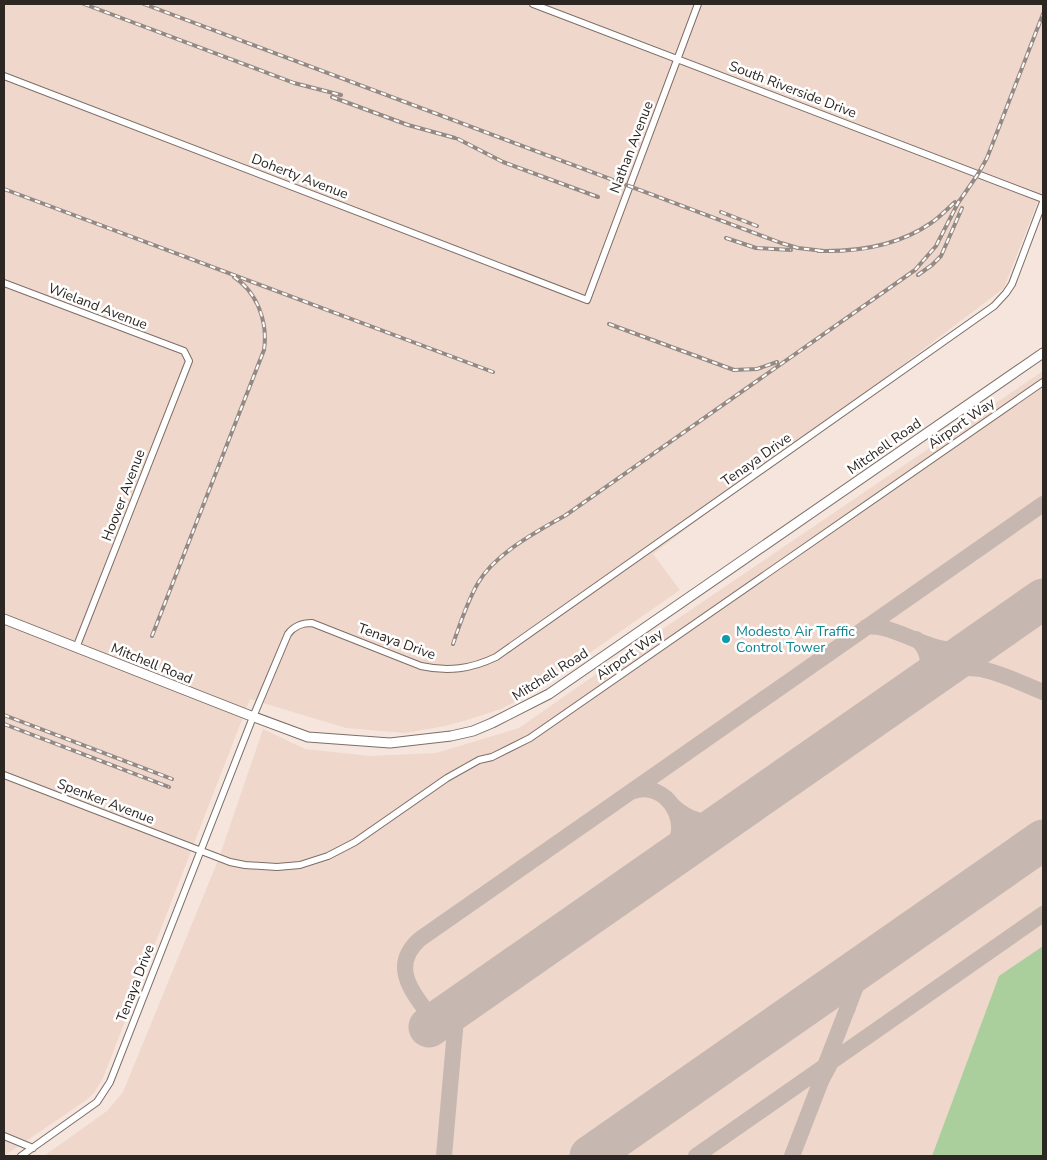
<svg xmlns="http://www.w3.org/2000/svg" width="1047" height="1160" font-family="'Nunito Sans',sans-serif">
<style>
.built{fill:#efd7cb}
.green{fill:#aace9c}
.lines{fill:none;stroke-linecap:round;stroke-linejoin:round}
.taxiway{stroke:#c6b7b0;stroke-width:16}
.runway{stroke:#c6b7b0;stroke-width:41}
.minor-casing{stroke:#7c6e66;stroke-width:8}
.major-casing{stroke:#7c6e66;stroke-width:11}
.minor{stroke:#fff;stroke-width:6}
.major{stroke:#fff;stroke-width:9}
.rail-casing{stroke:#958983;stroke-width:4}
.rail{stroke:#fff;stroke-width:2;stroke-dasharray:5.5;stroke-linecap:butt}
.culture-dot{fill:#0f9aa8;stroke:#fff;stroke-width:2}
.labels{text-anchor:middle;stroke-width:5;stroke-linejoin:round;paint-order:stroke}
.street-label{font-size:14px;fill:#2d2723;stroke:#fff}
.culture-label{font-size:14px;fill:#0d838f;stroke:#fff;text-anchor:start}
</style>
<rect width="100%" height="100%" fill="#f6e5dd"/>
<!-- built -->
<path class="built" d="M4,4H1043V188L1004,288L653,554L680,590L532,693L501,709L467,720L445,726L405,733L346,728L250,699L103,1078L94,1093L85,1101L4,1156Z
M1043,371V946L999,977L932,1156H44L107,1111L123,1092L219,858L263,729L305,749L370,756L436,753L519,728L602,670Z"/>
<!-- green -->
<path class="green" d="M1043,946V1156H932L999,976Z"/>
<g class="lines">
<!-- taxiway -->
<path class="taxiway" d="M866,627C877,625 886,628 896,632C927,643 950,660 981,642
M916,639C932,651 931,674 917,686
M933,675C975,657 1005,677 1043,692
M631,792C657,781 681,805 679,831C678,843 672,854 665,862
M672,805C688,820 710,828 730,817
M824,993C838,986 849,993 848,1008
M435,1023C416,996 387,968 420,939L1043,504
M825,1066L860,976L865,968L873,958
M444,1156L457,1007
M618,1156L630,1132L638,1123
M696,1156L1043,914
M792,1156L821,1081L830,1064"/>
<!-- runway -->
<path class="runway" d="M429,1027L1043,599
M590,1156L1043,840"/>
<defs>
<path id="minor" d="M533,4L1043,199
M4,76L587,300L698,4
M4,283L184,351L189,361L76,648
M4,775L230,862L245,865L277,867L300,865L328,856L355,842L447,778L479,760L492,757L530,738L1043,382
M4,1136L33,1148
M21,1156L97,1102L110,1082L253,717L288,634C294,626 301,623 312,623L421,666C448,672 471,669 496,657L994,306L1006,293L1012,284L1043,202"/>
<path id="major" d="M4,619L246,714L308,737L390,743L451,736L473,731L492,723L549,694L1043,353"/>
</defs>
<!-- minor casing -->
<use href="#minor" class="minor-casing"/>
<!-- major casing -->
<use href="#major" class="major-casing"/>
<!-- minor -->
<use href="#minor" class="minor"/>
<!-- major -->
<use href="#major" class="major"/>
<defs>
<path id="rail" d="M84,4L294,83L341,95
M144,4L781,243L798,248L824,251
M332,97L408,125L455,138
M458,139L503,162L598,197
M4,189L493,372
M956,206L978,174L987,158L1043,14
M721,212L757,226
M726,238L756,248L791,250
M818,251C858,252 898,246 931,223C940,217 947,209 955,202
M918,275L932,265L941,256L962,208
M609,324L734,370L757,369L777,362
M152,636L264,350C268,323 258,293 234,277
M453,644C460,624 467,602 478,583C495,554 537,531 566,515L915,270L936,246L959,201
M4,715L172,779
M4,724L169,787"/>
</defs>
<!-- rail casing -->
<use href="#rail" class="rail-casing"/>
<!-- rail -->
<use href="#rail" class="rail"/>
</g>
<!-- markers -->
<circle class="culture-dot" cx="726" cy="639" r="5"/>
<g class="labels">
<!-- street labels -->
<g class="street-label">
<text transform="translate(793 89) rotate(21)" y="5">South Riverside Drive</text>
<text transform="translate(631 147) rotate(-69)" y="5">Nathan Avenue</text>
<text transform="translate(300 176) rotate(21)" y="5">Doherty Avenue</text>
<text transform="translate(98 306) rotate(21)" y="5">Wieland Avenue</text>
<text transform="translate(961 423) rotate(-35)" y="5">Airport Way</text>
<text transform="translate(884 446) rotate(-35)" y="5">Mitchell Road</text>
<text transform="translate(756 459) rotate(-35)" y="5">Tenaya Drive</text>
<text transform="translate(123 495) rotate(-69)" y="5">Hoover Avenue</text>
<text transform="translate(397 641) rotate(20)" y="5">Tenaya Drive</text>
<text transform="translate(629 654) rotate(-35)" y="5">Airport Way</text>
<text transform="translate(152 663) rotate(22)" y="5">Mitchell Road</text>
<text transform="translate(550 674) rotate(-32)" y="5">Mitchell Road</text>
<text transform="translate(106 801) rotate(21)" y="5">Spenker Avenue</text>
<text transform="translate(135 983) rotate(-69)" y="5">Tenaya Drive</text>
</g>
<!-- culture labels -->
<g class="culture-label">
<text x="736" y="636">Modesto Air Traffic<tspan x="736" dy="16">Control Tower</tspan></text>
</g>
</g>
<!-- border -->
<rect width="1047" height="1160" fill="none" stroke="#2d2723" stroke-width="10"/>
</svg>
